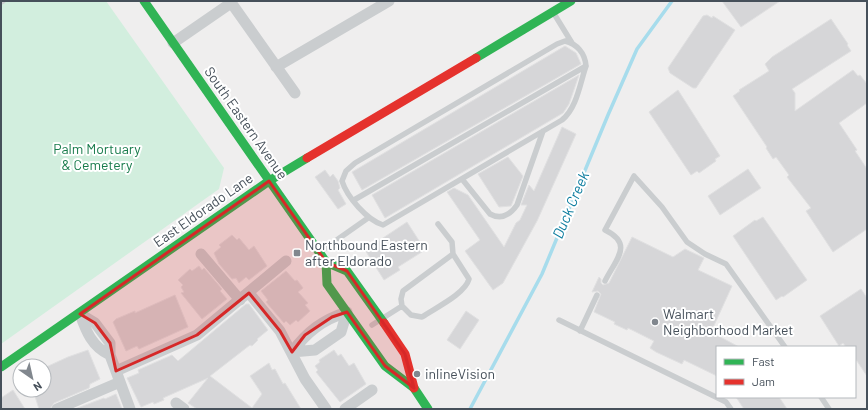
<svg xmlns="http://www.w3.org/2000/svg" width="868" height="410" font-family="Barlow,sans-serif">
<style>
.green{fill:#d2eede}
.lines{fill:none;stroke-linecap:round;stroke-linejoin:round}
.stream{stroke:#a7dcec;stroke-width:3.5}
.building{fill:#d6d6d8;stroke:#e0e0e1}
.lane{stroke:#cacdcf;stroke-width:5.5}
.street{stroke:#cacdcf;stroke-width:11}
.fast{stroke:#30b455;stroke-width:9}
.jam{stroke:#e5322d;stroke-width:9}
.marked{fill:#d62828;fill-opacity:0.2;stroke:#d62828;stroke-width:3;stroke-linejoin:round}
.poi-dot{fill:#81878e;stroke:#fff;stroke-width:1.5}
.labels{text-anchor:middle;stroke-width:4;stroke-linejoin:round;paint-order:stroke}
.street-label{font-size:14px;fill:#46505a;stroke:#fff}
.park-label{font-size:14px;fill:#177b4b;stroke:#fff}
.poi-label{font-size:14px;fill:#46505a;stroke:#fff;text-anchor:start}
.water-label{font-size:15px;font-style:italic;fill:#0d7d9f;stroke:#fff}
</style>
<rect width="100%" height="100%" fill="#efeeee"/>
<!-- green -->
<path class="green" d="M1,1H106L224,168L219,189L1,344Z"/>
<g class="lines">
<!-- stream -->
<path class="stream" d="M470,409L542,274L608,115L637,49L672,1"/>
</g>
<!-- building -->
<path class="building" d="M722,1H780L741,27Z
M707,15L712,18L713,16L735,30L696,88H693L670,73L668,68L703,16Z
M831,19L848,44L847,45L851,51L792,89L795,93V111L853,70L858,76L860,75L867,84V103L839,123L857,150L855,151L867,169V229L833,252L806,211L811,208L787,177L789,175L776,157L773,159L766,148L767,147L733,96L740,91L739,90L769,71L765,64L772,57Z
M565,46L576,53L581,64L362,190L352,172Z
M579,75L569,104L563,113L385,218L372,195Z
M678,90L720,156L715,159L716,161L699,173L697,171L691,175L649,112Z
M562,127L576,134L537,221L503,283L493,290L465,251L480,240L447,192L454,188L468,195L504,247L516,223L520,220L527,205H521L529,185L534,191Z
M508,157L523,176L511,206L499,207L478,174Z
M748,169L761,188L720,215L708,196Z
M325,170L330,177L333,174L338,181L340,188L338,190L346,204L338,209L315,177Z
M763,217L807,280L783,297L782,296L776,300L733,236L755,220L756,221Z
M407,222L425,250L398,267L400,270L384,280L365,250Z
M232,235L237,240L239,238L249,250L254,246L267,266L249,280L246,277L239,283L236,278L232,279L219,264L214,253L221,247L219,245Z
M632,237L673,257L685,249L704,258L698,270L732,286L711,332L739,347H717V376L684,360L682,364L656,352L650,348L654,341L628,328L627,330L614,324L615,322L594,312L601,294L598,291L592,292L599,277L601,279V283L603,285L609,283Z
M199,266L202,270L204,268L222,289L220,291L227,299L202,319L181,293L184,292L181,287L183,285L178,280L190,269L192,271Z
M286,271L295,281L297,280L303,288L298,292L308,303L305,305L310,311L298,322L296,320L290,325L286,321L284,323L266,302L268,300L261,291Z
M861,289L867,298V376L855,358V347H846L843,343L839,346L820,316Z
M175,295L188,327L139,349L137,346L126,351L113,322L116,319L135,311V313Z
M246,304H249L268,330L257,339L258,340L252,346L250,345L210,376L252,408L262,394L250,376L269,363L272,370L275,369L283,384L285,383L301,409H197L188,403L208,378L163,398L164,400L154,404L153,402L141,407L127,378L139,373L138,370L172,355L178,361Z
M466,311L479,320L460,349L447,340Z
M88,350L100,379L90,384L89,388L54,403L50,409H39L33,390H44V368L68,357Z
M334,350L338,356L341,354L349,366L354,363L366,384L340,402L316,372L318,370L315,366L320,362L319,360Z
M13,390L25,409H1V398Z
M116,394L122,409H75L104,398L105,399Z
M736,397H779L787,409H744Z"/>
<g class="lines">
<!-- lane -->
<path class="lane" d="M1,2L3,1
M553,12L572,43
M565,41C577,44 585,53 586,66C580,83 577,108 562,120L383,225C367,220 347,197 342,181L346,171L355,163L557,44Z
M462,179L490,214C501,220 510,215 517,205L543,131
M354,200L586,66
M321,251L368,218
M605,281C616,259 634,244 605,230L634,176L662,207L687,242L705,254L726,264L785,347
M402,306L411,315L422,317C435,308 465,294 469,279L453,254
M559,320L726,402L731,409
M372,325L402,306L401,299L403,291L453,254L452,242L438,224
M580,331L597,295
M821,397L829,409"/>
<!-- street -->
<path class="street" d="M230,1L295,93
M173,43L231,3
M276,67L389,1
M201,254L240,300
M249,293L280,331L305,379L326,409
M80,314L95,323L110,343V355L130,409
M80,314C86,331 92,347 110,355
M292,352L315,350L341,332L347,312
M292,352C307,332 322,320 347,312
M116,371L197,335L286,261
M176,403L184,409
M57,409L120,382
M345,409L372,390"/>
<!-- fast -->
<path class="fast" d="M144,1L326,262L347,271L384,323
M476,58L571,1
M326,262L327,284L385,366L414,388L428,409
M1,367L269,181L307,158"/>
<!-- jam -->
<path class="jam" d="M307,158L476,58
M384,323L405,354L414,388"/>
</g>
<!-- marked area -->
<path class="marked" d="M269,181L326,262L347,271L405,354L414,388L385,366L347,312L332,317L305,335L292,352L280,331L249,293L197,335L116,371L110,343L95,323L80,314Z"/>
<!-- markers -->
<g class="poi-dot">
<rect x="293" y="249" width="8" height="8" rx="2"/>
<circle cx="655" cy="322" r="4"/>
<circle cx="417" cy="374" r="4"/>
</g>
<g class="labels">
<!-- street labels -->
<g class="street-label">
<text transform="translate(246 123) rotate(55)" y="5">South Eastern Avenue</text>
<text transform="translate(203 210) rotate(-35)" y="5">East Eldorado Lane</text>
</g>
<!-- park labels -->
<g class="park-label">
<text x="97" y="154">Palm Mortuary<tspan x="97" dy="16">&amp; Cemetery</tspan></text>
</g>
<!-- poi labels -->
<g class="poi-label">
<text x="305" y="250">Northbound Eastern<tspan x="305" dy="16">after Eldorado</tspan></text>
<text x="663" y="319">Walmart<tspan x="663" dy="16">Neighborhood Market</tspan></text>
<text x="425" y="379">inlineVision</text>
</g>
<!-- water labels -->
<g class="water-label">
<text transform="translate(571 205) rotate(-67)" y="5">Duck Creek</text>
</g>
</g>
<!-- border -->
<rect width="868" height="410" fill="none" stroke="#46505a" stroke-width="4"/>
<!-- legend -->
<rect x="716" y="346" width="140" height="52" fill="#ffffff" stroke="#b5b9bd"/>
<rect x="724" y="359" width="20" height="6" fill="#30b455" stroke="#b5b9bd"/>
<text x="752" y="366" font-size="12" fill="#46505a">Fast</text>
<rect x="724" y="379" width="20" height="6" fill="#e5322d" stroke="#b5b9bd"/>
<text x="752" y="386" font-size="12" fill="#46505a">Jam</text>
<!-- north arrow -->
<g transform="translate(32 378) rotate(146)"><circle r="19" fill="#ffffff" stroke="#b5b9bd"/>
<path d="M0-3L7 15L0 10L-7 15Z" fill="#81878e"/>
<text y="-6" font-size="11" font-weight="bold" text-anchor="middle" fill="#46505a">N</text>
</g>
</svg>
